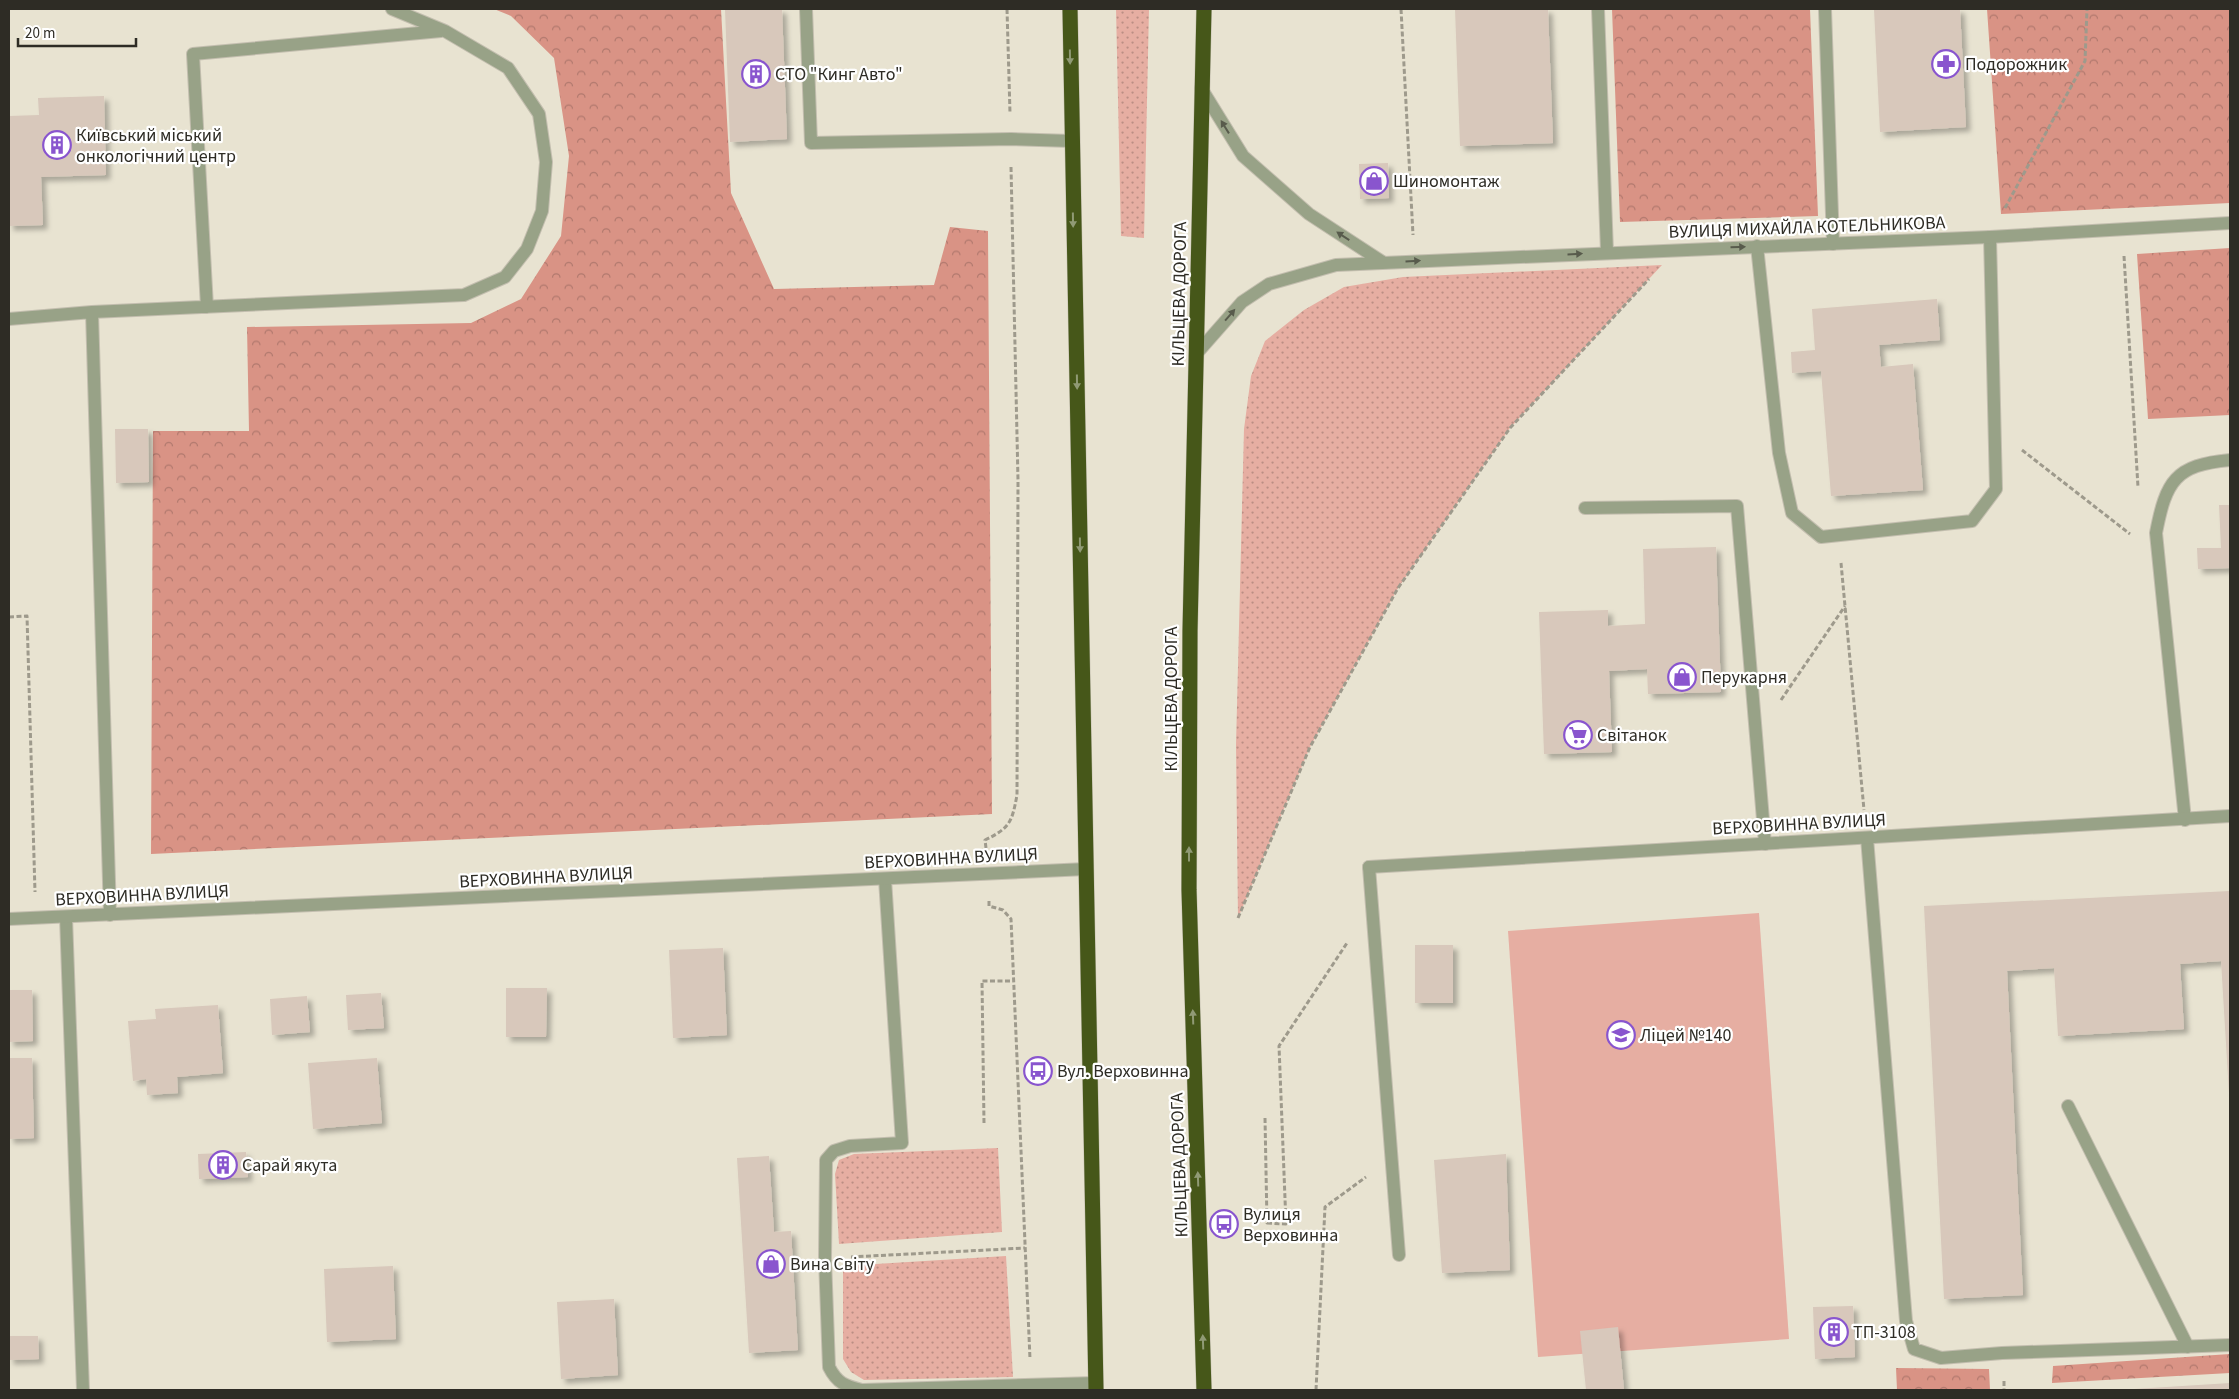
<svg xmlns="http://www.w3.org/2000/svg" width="2239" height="1399" font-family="'Source Sans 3',sans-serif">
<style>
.grass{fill:url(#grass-dots)}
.forest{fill:url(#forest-crowns)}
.pitch{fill:#e6aea2}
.building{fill:#d8c8bb;filter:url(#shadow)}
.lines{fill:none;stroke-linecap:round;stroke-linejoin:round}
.lane-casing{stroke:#c3beaf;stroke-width:14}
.street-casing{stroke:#c3beaf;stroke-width:14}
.highway-casing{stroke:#c3beaf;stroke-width:16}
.path{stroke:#9e9a8c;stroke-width:3;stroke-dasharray:5 2.5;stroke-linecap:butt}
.lane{stroke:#98a287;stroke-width:12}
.street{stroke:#98a287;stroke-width:12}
.highway{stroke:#465719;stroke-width:15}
.oneway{fill:#909a75}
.oneway2{fill:#585b4c}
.labels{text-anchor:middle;stroke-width:4.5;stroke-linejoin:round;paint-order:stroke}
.poi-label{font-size:18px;fill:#2e2c25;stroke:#fff;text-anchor:start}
.street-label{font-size:18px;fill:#2e2c25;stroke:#fff}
</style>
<defs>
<pattern id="grass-dots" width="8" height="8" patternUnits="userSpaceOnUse" patternTransform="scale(1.25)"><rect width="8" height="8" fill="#e6aea2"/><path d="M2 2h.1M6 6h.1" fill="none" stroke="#bb8e84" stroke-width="1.8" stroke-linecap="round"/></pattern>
<pattern id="forest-crowns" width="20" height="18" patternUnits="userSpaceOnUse" patternTransform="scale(1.25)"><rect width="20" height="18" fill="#d99385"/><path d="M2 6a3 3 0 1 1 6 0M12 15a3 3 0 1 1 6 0" fill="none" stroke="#b0786d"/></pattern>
<filter id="shadow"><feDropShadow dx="4.5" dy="4.5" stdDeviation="2.5" flood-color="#0004"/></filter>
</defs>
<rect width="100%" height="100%" fill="#e8e3d1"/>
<!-- grass -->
<path class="grass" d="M1116,9H1149L1144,238L1121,236Z
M1662,265L1510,428L1398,588L1310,747L1238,918L1236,745L1244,429L1251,376L1265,341L1304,310L1344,287L1403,277Z
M998,1148L1002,1232L839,1244L835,1174L839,1160L854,1154Z
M1006,1256L1013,1377L864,1380L851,1372L843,1359V1266Z"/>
<!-- forest -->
<path class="forest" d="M494,9H721L731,193L774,289L934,285L950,227L988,231L992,814L151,854L153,431H249L247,327L471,323L521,299L561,236L569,156L554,58L511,16Z
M1612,9H1810L1818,216L1620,222Z
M1987,9H2230V203L2001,214Z
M2230,248V415L2148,419L2137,254Z
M2230,1354V1373L2052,1383L2053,1366Z
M1896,1368L1989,1369L1990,1390H1897Z"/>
<!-- pitch -->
<path class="pitch" d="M1759,913L1789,1339L1538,1357L1508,931Z"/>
<!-- building -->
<path class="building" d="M725,9H782L787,139L730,142Z
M1455,9H1548L1553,143L1460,146Z
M1874,9H1960L1966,127L1880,132Z
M104,96L106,175L41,177L43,225L9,226V116L39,115L38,98Z
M1388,163L1389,198L1360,199L1359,164Z
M1937,299L1940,340L1879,345L1881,367L1913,364L1923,490L1831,496L1821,371L1792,373L1791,352L1815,350L1812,309Z
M115,429H148L149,482L116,483Z
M2219,505H2230V568L2198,569L2197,548H2221Z
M1716,547L1721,692L1648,694L1647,669L1609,671L1612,752L1544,754L1539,612L1608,610V626L1645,624L1643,549Z
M2230,891V1110L2221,961L2180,964L2184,1029L2058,1036L2054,968L2007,971L2023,1295L1944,1299L1924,906Z
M1415,945H1453V1003H1415Z
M723,948L727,1035L673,1038L669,950Z
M506,988H547L546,1037H506Z
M9,990H32L33,1041L9,1042Z
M381,993L384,1028L348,1030L346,995Z
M307,996L310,1032L272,1035L270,999Z
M218,1005L223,1073L177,1077L178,1093L147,1095L146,1079L133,1081L128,1021L156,1019L155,1009Z
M9,1058H32L34,1138L9,1139Z
M377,1058L382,1123L313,1129L308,1063Z
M246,1152L248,1177L199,1179L198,1154Z
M1506,1154L1510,1270L1442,1273L1434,1160Z
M769,1156L774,1232L791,1231L798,1350L749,1353L737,1158Z
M393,1266L396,1339L327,1342L324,1269Z
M614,1299L618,1375L561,1379L557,1302Z
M1853,1306L1855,1357L1815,1359L1813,1307Z
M1618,1327L1624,1390H1586L1580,1331Z
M9,1336H38L39,1359L9,1360Z
M2230,1383V1390H2134V1389Z"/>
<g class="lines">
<defs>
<path id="lane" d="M806,9L811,143L1011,139L1071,141
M1598,9L1607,252
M1825,9L1833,244
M1757,246L1779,453L1792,513L1821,537L1972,521L1996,489L1990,237
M207,307L193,54L441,31
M92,312L110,915
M9,319L92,312L464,295L505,277L527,249L542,211L546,162L539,114L508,68L445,31L392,9
M1585,508L1737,506L1765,844
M2185,820L2156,533C2166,481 2175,465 2230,460
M1867,838L1906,1321L1914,1349L1941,1358L2002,1353L2230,1345
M1369,867L1399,1255
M885,879L902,1143L850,1146L834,1151L826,1160L825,1259L829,1367C837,1383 845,1386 862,1390L1095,1383
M66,917L83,1390
M2068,1106L2188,1347"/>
<path id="street" d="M1201,88L1243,156L1309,214L1384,263
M1198,352L1242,302L1269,284L1336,265L1990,237L2230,223
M1369,867L2230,816
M9,919L1086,869"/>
<path id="highway" d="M1070,9L1096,1390
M1204,9L1190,631L1189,890L1204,1390"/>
</defs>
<!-- lane casing -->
<use href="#lane" class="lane-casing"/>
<!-- street casing -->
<use href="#street" class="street-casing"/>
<!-- highway casing -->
<use href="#highway" class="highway-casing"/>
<!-- path -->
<path class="path" d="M1007,9L1010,113
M1401,9L1413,235
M2005,208L2085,61L2087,9
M2124,256L2138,487
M2022,450L2130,534
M1841,563L1864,810
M9,617L27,616L35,892
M1781,700L1845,606
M986,848L985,840C1010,828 1012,822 1017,795L1018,480L1011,167
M989,901V906L1003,910L1011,919L1030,1359
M1238,918L1310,747L1398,588L1510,428L1649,279
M1265,1118L1267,1223L1286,1224L1279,1046L1347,943
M984,1123L982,981H1012
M851,1257L1025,1248
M2004,1381V1390
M1316,1390L1325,1207L1366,1177"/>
<!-- lane -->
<use href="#lane" class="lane"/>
<!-- street -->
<use href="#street" class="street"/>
<!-- highway -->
<use href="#highway" class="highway"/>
</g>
<!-- one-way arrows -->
<defs><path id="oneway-solid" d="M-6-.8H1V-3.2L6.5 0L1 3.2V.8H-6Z" transform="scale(1.25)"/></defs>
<g class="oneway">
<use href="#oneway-solid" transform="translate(1070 57) rotate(89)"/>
<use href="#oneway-solid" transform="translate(1073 220) rotate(89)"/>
<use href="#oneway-solid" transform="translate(1077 382) rotate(89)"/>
<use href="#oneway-solid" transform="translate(1080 545) rotate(89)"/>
<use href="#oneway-solid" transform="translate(1189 854) rotate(-90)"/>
<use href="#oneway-solid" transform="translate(1193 1017) rotate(-92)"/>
<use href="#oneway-solid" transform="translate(1198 1179) rotate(-92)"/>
<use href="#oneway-solid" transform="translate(1203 1342) rotate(-92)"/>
</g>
<g class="oneway2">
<use href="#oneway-solid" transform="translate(1225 127) rotate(-122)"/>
<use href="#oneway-solid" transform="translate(1343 236) rotate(-147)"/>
<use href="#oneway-solid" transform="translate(1738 247) rotate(-2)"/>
<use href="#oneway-solid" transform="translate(1575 254) rotate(-3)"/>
<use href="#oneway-solid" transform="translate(1413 261) rotate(-3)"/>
<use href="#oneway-solid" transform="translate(1230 315) rotate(-49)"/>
</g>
<!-- icons -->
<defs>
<symbol id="pharmacy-ring" viewBox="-11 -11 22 22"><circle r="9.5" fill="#fff" stroke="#8955ce" stroke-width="1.5"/><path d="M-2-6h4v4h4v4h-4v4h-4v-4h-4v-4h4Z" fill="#8955ce"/></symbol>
<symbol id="building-ring" viewBox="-11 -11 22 22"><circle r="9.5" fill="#fff" stroke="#8955ce" stroke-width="1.5"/><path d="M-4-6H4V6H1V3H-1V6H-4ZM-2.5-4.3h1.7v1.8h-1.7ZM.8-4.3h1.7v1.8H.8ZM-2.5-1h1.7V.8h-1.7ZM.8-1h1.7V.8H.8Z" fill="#8955ce"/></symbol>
<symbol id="shop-ring" viewBox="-11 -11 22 22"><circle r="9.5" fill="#fff" stroke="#8955ce" stroke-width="1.5"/><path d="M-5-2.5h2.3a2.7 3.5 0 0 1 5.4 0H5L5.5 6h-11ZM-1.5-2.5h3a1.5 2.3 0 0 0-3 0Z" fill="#8955ce"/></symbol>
<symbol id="supermarket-ring" viewBox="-11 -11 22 22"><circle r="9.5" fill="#fff" stroke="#8955ce" stroke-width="1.5"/><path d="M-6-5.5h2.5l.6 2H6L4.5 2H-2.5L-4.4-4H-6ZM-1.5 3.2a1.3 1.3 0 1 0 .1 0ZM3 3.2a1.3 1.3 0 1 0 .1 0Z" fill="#8955ce"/></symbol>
<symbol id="school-ring" viewBox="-11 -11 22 22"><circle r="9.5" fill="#fff" stroke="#8955ce" stroke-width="1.5"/><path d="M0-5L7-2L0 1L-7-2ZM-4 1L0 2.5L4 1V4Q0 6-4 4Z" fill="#8955ce"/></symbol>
<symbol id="bus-ring" viewBox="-11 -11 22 22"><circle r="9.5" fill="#fff" stroke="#8955ce" stroke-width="1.5"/><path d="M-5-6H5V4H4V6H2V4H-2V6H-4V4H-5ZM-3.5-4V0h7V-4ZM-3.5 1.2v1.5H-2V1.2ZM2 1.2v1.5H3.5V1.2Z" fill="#8955ce"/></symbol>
</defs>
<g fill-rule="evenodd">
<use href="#pharmacy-ring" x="1930" y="48" width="32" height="32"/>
<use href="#building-ring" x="740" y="58" width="32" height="32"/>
<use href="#building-ring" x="41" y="129" width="32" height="32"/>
<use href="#shop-ring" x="1358" y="165" width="32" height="32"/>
<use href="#shop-ring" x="1666" y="661" width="32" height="32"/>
<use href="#supermarket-ring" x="1562" y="719" width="32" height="32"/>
<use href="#school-ring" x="1605" y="1019" width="32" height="32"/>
<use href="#bus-ring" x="1022" y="1055" width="32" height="32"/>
<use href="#building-ring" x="207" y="1149" width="32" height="32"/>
<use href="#bus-ring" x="1208" y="1208" width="32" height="32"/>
<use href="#shop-ring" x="755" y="1248" width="32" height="32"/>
<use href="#building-ring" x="1818" y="1316" width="32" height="32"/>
</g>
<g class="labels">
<!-- poi labels -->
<g class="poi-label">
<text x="1965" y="70">Подорожник</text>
<text x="775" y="80">СТО "Кинг Авто"</text>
<text x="76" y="141">Київський міський<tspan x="76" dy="21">онкологічний центр</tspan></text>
<text x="1393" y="187">Шиномонтаж</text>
<text x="1701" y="683">Перукарня</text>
<text x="1597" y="741">Світанок</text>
<text x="1640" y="1041">Ліцей №140</text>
<text x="1057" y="1077">Вул. Верховинна</text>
<text x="242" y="1171">Сарай якута</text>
<text x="1243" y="1220">Вулиця<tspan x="1243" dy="21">Верховинна</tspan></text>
<text x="790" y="1270">Вина Світу</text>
<text x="1853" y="1338">ТП-3108</text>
</g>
<!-- street labels -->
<g class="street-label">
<text transform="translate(1807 227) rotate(-2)" y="6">ВУЛИЦЯ МИХАЙЛА КОТЕЛЬНИКОВА</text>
<text transform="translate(1179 294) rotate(-89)" y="6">КІЛЬЦЕВА ДОРОГА</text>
<text transform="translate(1171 699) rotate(-90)" y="6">КІЛЬЦЕВА ДОРОГА</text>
<text transform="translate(1799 824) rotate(-3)" y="6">ВЕРХОВИННА ВУЛИЦЯ</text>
<text transform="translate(951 858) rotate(-3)" y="6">ВЕРХОВИННА ВУЛИЦЯ</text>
<text transform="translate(546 877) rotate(-3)" y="6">ВЕРХОВИННА ВУЛИЦЯ</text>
<text transform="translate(142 895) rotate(-3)" y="6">ВЕРХОВИННА ВУЛИЦЯ</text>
<text transform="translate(1179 1165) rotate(-92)" y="6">КІЛЬЦЕВА ДОРОГА</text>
</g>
</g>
<!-- border -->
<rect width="2239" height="1399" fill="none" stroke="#2e2c25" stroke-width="20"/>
<!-- scale -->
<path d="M18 38v8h118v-8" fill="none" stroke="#2e2c25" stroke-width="2.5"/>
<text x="25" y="38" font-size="15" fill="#2e2c25" stroke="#ffffff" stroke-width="4" paint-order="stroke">20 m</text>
</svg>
